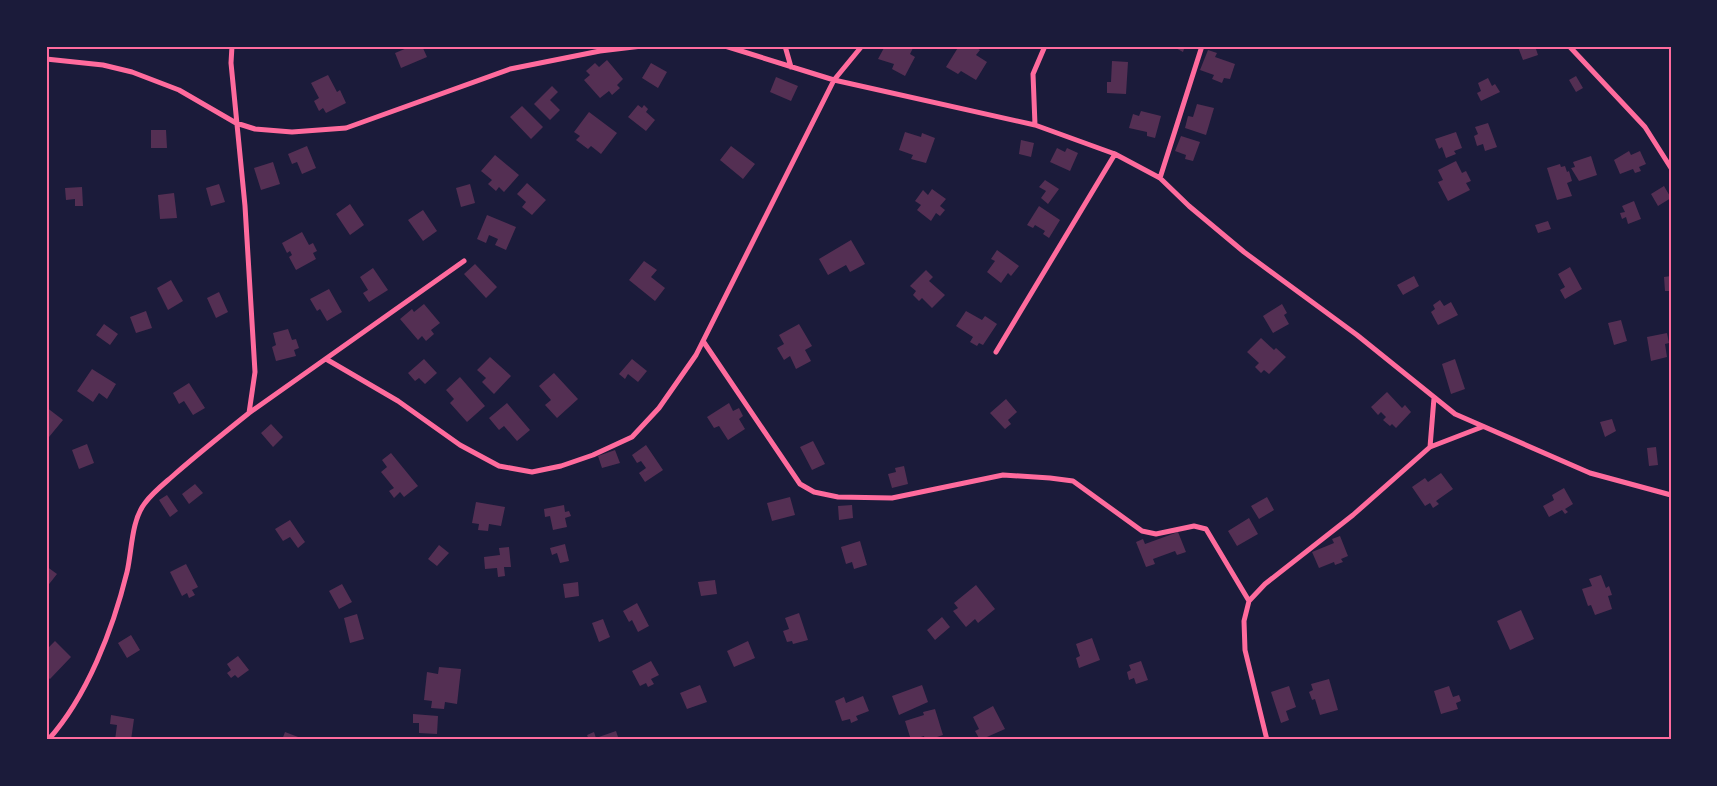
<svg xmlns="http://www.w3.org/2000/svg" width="1717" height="786" font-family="'Roboto Condensed',sans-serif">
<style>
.building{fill:#542f53}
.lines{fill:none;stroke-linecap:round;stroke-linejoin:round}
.minor{stroke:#ff6b9d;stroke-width:5}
.neatline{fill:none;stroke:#ff6b9d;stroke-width:2}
</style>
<rect width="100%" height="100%" fill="#1b1b3a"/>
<!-- building -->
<path class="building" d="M406,46H422L427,57L401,68L395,53L407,48Z
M885,46L903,48L909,46L913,48L910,54L915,57L905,76L892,69L894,64L878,59Z
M959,46L966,48L974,46L980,50L976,55L987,62L976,80L961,71L958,74L946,67Z
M1172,46H1185L1183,52Z
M1535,46L1538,55L1523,60L1518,47Z
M1208,50L1217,53L1215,57L1235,64L1230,79L1224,78L1222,83L1212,79L1214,75L1200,70Z
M607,60L623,79L617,85L620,88L612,95L609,91L600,98L584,80L590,75L586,71L595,63L599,67Z
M1112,61L1128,62L1126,94L1107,93V82H1111Z
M651,63L667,72L658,88L642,78Z
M328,75L337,92L340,90L346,103L326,113L323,108L319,111L314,101L319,98L311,83Z
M1576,76L1583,88L1576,92L1569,80Z
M776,77L798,86L791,101L770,92Z
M1488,78L1492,86L1495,84L1500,92L1481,101L1477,93L1481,91L1478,83Z
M552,86L558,92L550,100L560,110L550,120L534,104Z
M1197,104L1214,108L1206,135L1185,128L1188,116L1193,117Z
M638,105L642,108L644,105L648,109L646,112L655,120L646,131L628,117Z
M522,106L543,127L531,139L510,117Z
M1141,111L1161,116L1155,138L1147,136V132L1129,128L1133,114L1139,116Z
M589,112L617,133L601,154L591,146L588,149L576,140L580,136L574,132Z
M1488,123L1497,147L1485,151L1483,144L1477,146L1474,136L1478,134L1475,127Z
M151,130H166L167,148H151Z
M905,132L921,137L922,133L935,138L926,163L911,159L913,155L899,150Z
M1456,132L1462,148L1454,151L1456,154L1446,158L1442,147L1439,149L1435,139Z
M1181,136L1200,142L1193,161L1185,159L1186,155L1175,151Z
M1021,140L1034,143L1031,157L1019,154Z
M307,146L316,168L302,174L297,162L292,164L288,154Z
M731,146L755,164L743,179L720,160Z
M1057,148L1065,152L1067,148L1078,153L1070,171L1050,162Z
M1629,151L1631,155L1640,151L1646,164L1639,167L1641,171L1635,173L1633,169L1620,174L1614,160Z
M495,155L519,175L504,192L499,187L496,191L488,184L492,180L481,171Z
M1591,156L1597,175L1579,181L1571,168L1575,167L1573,162Z
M1456,161L1462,173L1466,171L1471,181L1466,183L1470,190L1448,201L1438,182L1443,180L1438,170Z
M273,162L280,184L261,190L254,168Z
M1560,164L1561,167L1565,166L1567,172L1569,171L1572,181L1567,183L1572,196L1557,200L1547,168Z
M1045,180L1059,189L1048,204L1041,198L1046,191L1039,187Z
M527,183L546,200L532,215L522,207L526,202L517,194Z
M219,184L225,202L211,206L206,188Z
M470,184L475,203L461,207L456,188Z
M1664,186L1671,198L1658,206L1651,194Z
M82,187L83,206H75V199L66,200L65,188Z
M932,189L946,199L940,206L945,210L940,216L936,213L931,221L917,210L921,205L915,201L923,190L928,195Z
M174,193L177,218L160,219L158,195Z
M1634,201L1641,219L1628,224L1626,217L1622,219L1620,213L1625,212L1622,206Z
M350,204L364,225L350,235L336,214Z
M1039,206L1060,220L1049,238L1043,234L1045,231L1035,225L1033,228L1027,225Z
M423,210L437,231L423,241L408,220Z
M487,215L516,227L506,250L495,245L498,239L489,235L486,243L477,239Z
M1548,221L1551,229L1538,233L1535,225Z
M302,232L309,245L313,243L317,251L313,253L316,259L296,270L289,257L292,255L290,251L287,253L282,243Z
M851,240L865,264L850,272L846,265L828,275L819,259Z
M997,250L1019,266L1011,276L1008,273L1001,283L987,272L995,261L991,259Z
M644,261L657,270L651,277L665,288L655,301L629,280Z
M475,264L497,287L486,298L464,274Z
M1570,267L1582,289L1565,299L1560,290L1565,287L1558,274Z
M373,268L388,290L369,302L363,293L368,290L360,277Z
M926,270L933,277L929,281L945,295L932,308L922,298L919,301L913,295L916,291L910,286Z
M1414,276L1419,286L1403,295L1397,285Z
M1671,276V291H1665L1664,277Z
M171,280L183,301L168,310L157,288Z
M329,289L342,312L327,321L320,309L317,311L310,299Z
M219,292L228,312L216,318L207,298Z
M1440,300L1444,306L1451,302L1458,315L1438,325L1431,312L1435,309L1433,305Z
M424,304L440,323L431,330L434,334L426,341L422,336L418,340L400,319L412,309L414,312Z
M1282,304L1287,313L1284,315L1289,324L1273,333L1263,316Z
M146,311L152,328L136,333L130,317Z
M966,311L982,320L985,316L997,324L983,345L979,343L977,346L970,342L973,337L956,326Z
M1621,320L1627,341L1614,345L1608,323Z
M104,324L118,334L110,345L96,335Z
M799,324L812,346L805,350L811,361L796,369L790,356L784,360L777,348L784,344L779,335Z
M288,329L292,340L296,339L299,348L294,350L296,356L276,361L272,347L276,345L273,333Z
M1667,333L1669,343L1665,344L1667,357L1651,361L1647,337Z
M1261,338L1274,350L1276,348L1286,357L1269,374L1264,370L1261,373L1255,367L1259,363L1247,352Z
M490,357L511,376L494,394L482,382L486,378L477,370Z
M424,359L437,373L425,384L419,378L415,381L408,373Z
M632,359L647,371L638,382L628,374L625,379L619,374Z
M1455,359L1465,389L1451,394L1442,364Z
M92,369L116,384L107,399L99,393L93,402L77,391Z
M554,373L578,399L557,418L545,405L551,400L539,386Z
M460,377L485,406L467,422L450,403L454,399L446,390Z
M189,383L205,408L193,415L184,401L179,404L173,393Z
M1387,392L1402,408L1405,405L1411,412L1396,428L1392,424L1390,426L1383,420L1386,417L1381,412L1378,415L1371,407Z
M1006,399L1017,412L1008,420L1011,424L1005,429L990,413Z
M507,403L530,430L517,441L504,426L499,430L489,418Z
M729,403L733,411L739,408L743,416L739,419L745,429L728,440L719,426L714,428L707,417Z
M46,407L63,420L49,437L46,435Z
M1612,419L1616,431L1605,437L1600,422Z
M271,424L283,437L273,447L261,433Z
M813,441L825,464L812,470L800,447Z
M87,444L94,463L79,469L72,450Z
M646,445L663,470L645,482L639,473L646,468L641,461L637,463L632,455Z
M1656,447L1658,465L1649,466L1647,448Z
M615,450L620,463L602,468L598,456Z
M391,453L418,486L404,497L400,492L394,498L389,491L394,488L381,472L387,467L382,460Z
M904,466L908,484L892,488L888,474L896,472L895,468Z
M1441,473L1453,489L1436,501L1439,504L1433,508L1430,503L1425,506L1412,487L1425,478L1428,482Z
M195,484L203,493L189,504L182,494Z
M1564,488L1573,504L1565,509L1568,512L1565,514L1562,510L1549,517L1543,506L1554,500L1552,495Z
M167,495L178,511L170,517L159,500Z
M790,497L795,515L772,521L767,503Z
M1267,497L1274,510L1259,519L1251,506Z
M476,502L505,507L501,526L489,524L488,531L478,530L479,524L472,523Z
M564,505L565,512L569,511L571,516L565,518L567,527L553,530L550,516L545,517L544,509Z
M852,505L853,518L839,520L838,506Z
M1249,518L1258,534L1237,546L1228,531Z
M290,520L305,542L298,548L290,537L283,541L275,529Z
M1178,532L1186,552L1177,555L1175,551L1153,559L1155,564L1146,567L1136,542L1143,539L1145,544Z
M1340,536L1348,556L1341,559L1343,562L1335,565L1334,562L1319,568L1312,552L1334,543L1332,539Z
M860,541L867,565L854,569L852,562L846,564L841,547Z
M565,544L569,561L560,563L557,553L552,555L550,548Z
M439,545L449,553L437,566L428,559Z
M509,547L511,567H504L505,576L498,577L497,568L485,569L484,557L500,555L499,548Z
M186,564L198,587L192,590L195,595L189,598L187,593L182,596L170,572Z
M46,566L57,574L46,588Z
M1601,575L1606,588L1609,586L1612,595L1608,596L1612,609L1595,615L1591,605L1588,606L1582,589L1592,586L1589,579Z
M715,580L717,594L701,596L698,582Z
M578,582L579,596L565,598L563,584Z
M342,584L352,602L339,609L329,591Z
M976,585L995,609L978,623L975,619L966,627L953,611L958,608L954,603Z
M637,603L649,626L638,632L632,620L629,622L623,611Z
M1521,610L1534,639L1510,650L1497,621Z
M799,613L808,640L793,644L792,641L787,642L783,631L789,629L785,618Z
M357,614L364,639L350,643L344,618Z
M942,617L950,627L935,640L927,630Z
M603,619L610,637L599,642L592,623Z
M131,635L140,650L127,658L118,643Z
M1092,638L1100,660L1079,668L1076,658L1080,656L1076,644Z
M55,641L71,657L50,679L46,676V650Z
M748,641L755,658L734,667L727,651Z
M238,656L249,670L238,678L235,675L231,678L227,673L231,670L227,664Z
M651,661L659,675L651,679L654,684L648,687L646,683L640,686L632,671Z
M1141,661L1148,680L1136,684L1134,678L1129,680L1127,672L1131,670L1129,665Z
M439,667L461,669L457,704L445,702L444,709L431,708L432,701L424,700L427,672L438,674Z
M1329,679L1338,710L1320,715L1315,699L1312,700L1309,692L1313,690L1311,684Z
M700,685L707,702L687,709L680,693Z
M922,685L928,702L899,715L892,696Z
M1289,686L1296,707L1286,711L1289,720L1281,723L1271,692Z
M1449,686L1453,697L1459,695L1461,701L1456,703L1458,709L1441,714L1434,691Z
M863,696L869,711L856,716L858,720L851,723L850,719L842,721L835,701L844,697L846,703Z
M993,706L1005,729L980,740L975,731L979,729L973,717Z
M935,709L943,735L928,740H925L924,736L911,740L905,721L924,715L923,712Z
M413,714L438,716L437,734L419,733V723H413Z
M111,715L134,719L131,740H115L117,725L110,724Z
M616,731L619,740H589L587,735L594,732L596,738Z
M285,732L306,740H282Z"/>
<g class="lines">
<!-- minor -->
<path class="minor" d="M725,46L834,80L1035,125L1115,154L1160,178L1189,206L1244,252L1357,335L1455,414L1590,473L1671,495
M785,46L791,67
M1569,46L1645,127L1671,168
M46,59L103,65L132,72L179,90L236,123L255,129L292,132L346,128L510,69L600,51L642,46
M1035,125L1033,74L1045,46
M1160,178L1202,46
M703,341L800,484L814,492L838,497L892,498L1003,475L1050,478L1073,481L1142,531L1156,534L1194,526L1206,529L1249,601
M996,352L1115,154
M326,359L398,401L460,445L499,466L532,472L561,466L593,455L632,437L659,408L696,355L834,80L862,46
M249,413L464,261
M1430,447L1434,398
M48,740C87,697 113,629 127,572C132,551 131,521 145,503C153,492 165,483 175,474C199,453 224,433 249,413L255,372L245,206L231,63L232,46
M1267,740L1245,650L1244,621L1249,601L1265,584L1353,515L1430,447L1482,427"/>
</g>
<!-- border -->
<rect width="1717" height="786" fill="none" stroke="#1b1b3a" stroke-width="95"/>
<rect x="48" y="48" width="1622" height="690" class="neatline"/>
</svg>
